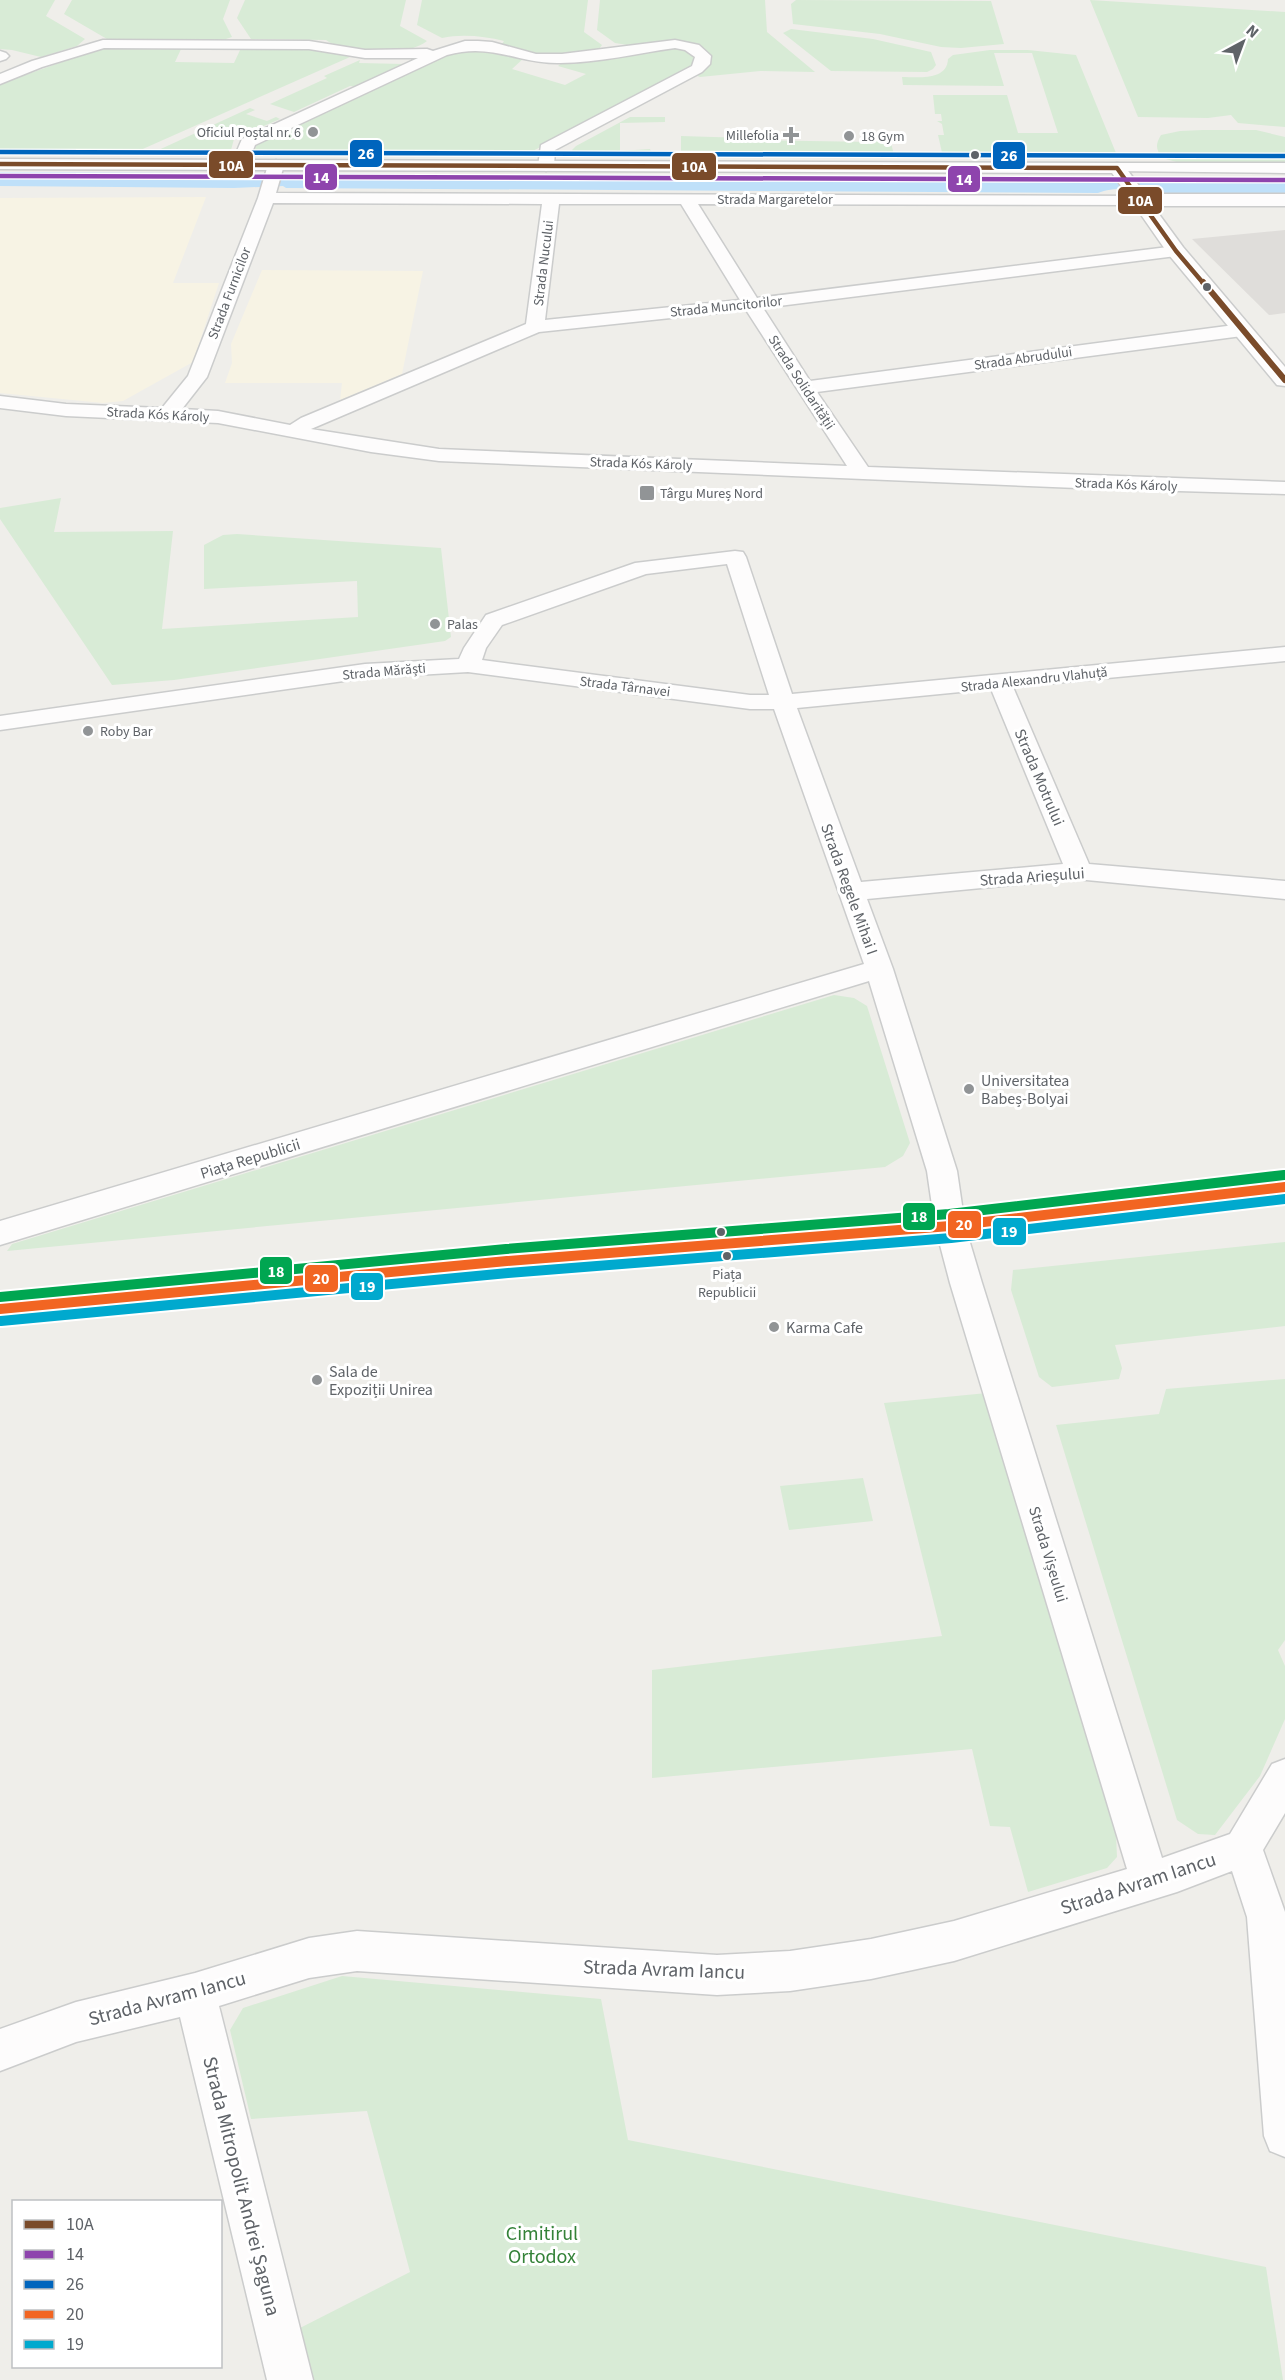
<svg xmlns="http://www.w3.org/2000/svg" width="1285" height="2380" font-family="'Source Sans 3',sans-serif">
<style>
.commercial{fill:#f7f3e4}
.industrial{fill:#dfddda}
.green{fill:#d8ebd6}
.water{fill:#bfe0f9}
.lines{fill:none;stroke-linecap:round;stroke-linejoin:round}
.minor-casing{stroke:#cbcccc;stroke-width:3}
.tertiary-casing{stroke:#cbcccc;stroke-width:3}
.primary-casing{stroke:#d7ceb8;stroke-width:3}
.minor{fill:#fdfcfc;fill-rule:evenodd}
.tertiary{fill:#fdfcfc;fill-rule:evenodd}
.primary{fill:#f4f2e9;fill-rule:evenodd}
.bus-1-far1-casing{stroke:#fff;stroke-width:7}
.bus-1-casing{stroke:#fff;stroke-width:9}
.bus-2-casing{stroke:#fff;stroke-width:7}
.bus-3-casing{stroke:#fff;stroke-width:7}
.bus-4-casing{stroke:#fff;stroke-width:14}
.bus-5-casing{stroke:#fff;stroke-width:14}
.bus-6-casing{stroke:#fff;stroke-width:14}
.bus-1-far1{stroke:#7a4b2a;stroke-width:4.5}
.bus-1{stroke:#7a4b2a;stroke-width:6}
.bus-2{stroke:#8e44ad;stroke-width:4.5}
.bus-3{stroke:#0065bd;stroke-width:4.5}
.bus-4{stroke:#f26522;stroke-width:10}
.bus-5{stroke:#00a9ce;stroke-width:10}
.bus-6{stroke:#00a651;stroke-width:10}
.poi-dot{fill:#919496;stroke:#fff;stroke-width:2}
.bus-dot{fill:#5f6368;stroke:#fff;stroke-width:2}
.labels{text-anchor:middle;stroke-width:6;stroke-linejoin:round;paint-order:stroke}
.far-poi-label{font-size:14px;fill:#5f6368;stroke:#fff;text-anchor:start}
.far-street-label{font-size:14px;fill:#5f6368;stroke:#fff}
.bus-label{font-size:14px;fill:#5f6368;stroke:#fff}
.street-label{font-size:16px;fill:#5f6368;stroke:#fff}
.poi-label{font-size:16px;fill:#5f6368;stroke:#fff;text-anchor:start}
.near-street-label{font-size:20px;fill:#5f6368;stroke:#fff}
.near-park-label{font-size:20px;fill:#348238;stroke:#fff}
.line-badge{stroke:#fff;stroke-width:2}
.badge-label{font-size:16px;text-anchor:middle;font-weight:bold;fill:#fff}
</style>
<rect width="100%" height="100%" fill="#efeeea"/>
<!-- commercial -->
<path class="commercial" d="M206,197L173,283H219L193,362L123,401L103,403L0,393V198Z
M262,270L423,271L402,374L340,400L342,383H225L232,363L231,344Z"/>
<!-- industrial -->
<path class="industrial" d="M1285,230V313L1269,315L1192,239Z"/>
<!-- green -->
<path class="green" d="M0,0H55L46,16L85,39L77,46L41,57L12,50L0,49Z
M72,0H230L223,19L232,37L217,42L107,39L64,14Z
M245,0H406L400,26L427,41C409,57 344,54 326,40L251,39L237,18Z
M422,0H588L584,32L602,45L599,49C561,55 538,58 502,44L504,41C484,36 461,34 442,38L417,25Z
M600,0H765L767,32L815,72L760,71L700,77L695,75L709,57L701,45L675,40L627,45L615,43L597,30Z
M796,0L991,1L1004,44L961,48L941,47L880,34L793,24L791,4Z
M1090,0L1285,12V127L1238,123L1231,115L1208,118L1138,117Z
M791,29L873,39L931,52L936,65L933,69L927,72L831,71L783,33Z
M107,46L182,47L175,62L234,63L241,48L316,49L350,57L136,152H0V84Z
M671,46L693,52L697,59L692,68L527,154L262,153L255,150L256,143L454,51L477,47L524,58L512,69L565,85L586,74L558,66L563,62Z
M990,50H1028L1076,55L1116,153L1111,157H943L938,135H944L942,124L937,121H942L941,114H935L933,95H1007L1018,133H1058L1032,53H994L1004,86L903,85L902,77C918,77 947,81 948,59L953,55Z
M360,60L359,63L404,64L403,66L358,87L350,86L294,112L270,104L327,78L324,76Z
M250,108L255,110L246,114L267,121L276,117L280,119L234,139L231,150L224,153H152Z
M630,117H665V122L620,123V151L650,149L651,152H667V155L574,153L572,150L576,146Z
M1203,130H1256L1285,137V164L1180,163L1162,158C1156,149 1155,145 1161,135L1180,131Z
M681,136L746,138L747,140L874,142V139H890L894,155L681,154Z
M61,498L54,532L173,531L162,629L358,617L357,581L204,589V545L223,535L237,534L441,548L451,637L445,641L174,680L112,685L0,519V508Z
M834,995L854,998L867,1006L910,1143L903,1156L885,1167L7,1251L12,1244Z
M1285,1242V1326L1115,1345L1122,1368L1119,1379L1052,1387L1039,1377L1011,1290L1013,1270Z
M1285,1379V1640L1278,1650L1285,1666V1719L1260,1776L1215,1835L1198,1834L1177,1820L1056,1425L1159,1414L1166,1389Z
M987,1393L1116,1835L1117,1857L1107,1868L1028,1892L1010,1827L990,1826L972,1749L652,1778V1670L942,1636L884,1403Z
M863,1478L873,1521L789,1530L780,1486Z
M342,1976L601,1999L628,2140L1266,2267L1283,2380H313L300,2328L410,2272L367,2111L251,2119L230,2030L243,2008Z"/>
<!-- water -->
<path class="water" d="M0,172L1285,178V194L1154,193C1139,188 1113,187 1098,193L286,188L283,186L234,188L0,186Z"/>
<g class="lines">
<defs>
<path id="minor" d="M103,40L309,41L365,50L427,49L433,51L465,41H478L492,42L536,54H562L675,40L699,45L711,56L710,64L702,72L555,150L554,166L546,171L538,166L541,145L692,66L695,57L685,50L675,48C638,53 598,63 560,63C517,64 492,42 447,55L255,145L247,165L239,170L231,165L242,139L418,58H365L309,49L104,48L42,67L0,84V74L32,61Z
M0,51L6,53L9,56L6,59L0,61Z
M276,160L284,165L276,193L1145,196L1147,200L1145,204L1139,205L698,204L757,298L1176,246L1182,247L1185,251L1182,255L1176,256L763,308L810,381L1242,324L1249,326L1251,330L1249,334L1242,336L817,392L868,467L1285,482V494L1077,488L439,461L371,452L218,423L66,416L0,408V396L66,404L162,408L188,376L258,198L268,165ZM273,203L542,204L526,324L301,418L290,425L218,411L182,409L207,377ZM559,204H681L740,300L545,320ZM746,310L847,466L439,449L311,429L539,332Z
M1117,163H1285V173L1111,171L1109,168L1111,165Z
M735,551L743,552L746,557L792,694L1285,647V661L1013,687L1089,864L1285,881V899L1076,879L867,899L893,969L957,1171L965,1226L982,1283L1162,1858L1230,1834L1272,1764L1285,1759V1813L1263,1850L1285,1912V2157L1270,2151L1264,2136L1247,1917L1232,1871L1177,1892L954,1961L871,1979L790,1991L717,1995L357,1971L309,1978L219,2006L313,2380H267L180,2017L76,2042L0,2071V2029L76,2002L195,1973L309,1938L357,1931L717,1955L790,1951L871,1939L954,1921L1127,1869L950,1283L935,1226L927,1171L869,981L0,1245V1221L864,964L774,709H750L468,672L365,678L0,730V716L365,664L459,659L464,648L486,615L635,563ZM727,564L769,695H750L482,660L486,648L502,625L646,574ZM991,689L1063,864L861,882L797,708Z"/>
<path id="tertiary" d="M0,159L1117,163L1123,164L1145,194H1285V206H1153L1183,247L1285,367V386L1277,385L1169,255L1112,173L0,169Z"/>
<path id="primary" d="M1285,1174V1200L950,1239L507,1274L0,1323V1295L507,1248L950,1213Z"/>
</defs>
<!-- minor casing -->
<use href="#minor" class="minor-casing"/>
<!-- tertiary casing -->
<use href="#tertiary" class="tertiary-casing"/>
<!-- primary casing -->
<use href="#primary" class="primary-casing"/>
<!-- minor -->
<use href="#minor" class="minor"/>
<!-- tertiary -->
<use href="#tertiary" class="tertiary"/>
<!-- primary -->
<use href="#primary" class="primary"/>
<defs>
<path id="bus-1-far1" d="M0,164L1117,168L1176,251L1204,284"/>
<path id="bus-1" d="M1203,282L1285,380"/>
<path id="bus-2" d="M0,176L1285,180"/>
<path id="bus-3" d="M0,152L1285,156"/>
<path id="bus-4" d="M0,1309L507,1261L950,1226L1285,1187"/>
<path id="bus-5" d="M1,1321L508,1273L951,1238L1285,1199"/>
<path id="bus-6" d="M0,1297L506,1249L949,1214L1284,1175"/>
</defs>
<!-- bus-1-far1 casing -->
<use href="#bus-1-far1" class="bus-1-far1-casing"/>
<!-- bus-1 casing -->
<use href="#bus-1" class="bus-1-casing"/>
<!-- bus-2 casing -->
<use href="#bus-2" class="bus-2-casing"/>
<!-- bus-3 casing -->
<use href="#bus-3" class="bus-3-casing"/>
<!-- bus-4 casing -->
<use href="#bus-4" class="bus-4-casing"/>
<!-- bus-5 casing -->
<use href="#bus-5" class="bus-5-casing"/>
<!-- bus-6 casing -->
<use href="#bus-6" class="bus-6-casing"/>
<!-- bus-1-far1 -->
<use href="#bus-1-far1" class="bus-1-far1"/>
<!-- bus-1 -->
<use href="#bus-1" class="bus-1"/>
<!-- bus-2 -->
<use href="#bus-2" class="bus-2"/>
<!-- bus-3 -->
<use href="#bus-3" class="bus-3"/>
<!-- bus-4 -->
<use href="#bus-4" class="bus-4"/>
<!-- bus-5 -->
<use href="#bus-5" class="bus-5"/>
<!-- bus-6 -->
<use href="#bus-6" class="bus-6"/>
</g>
<!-- markers -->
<g class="poi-dot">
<circle cx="313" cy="132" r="6"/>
<path d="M788 126h6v6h6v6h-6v6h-6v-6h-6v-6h6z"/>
<circle cx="849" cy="136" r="6"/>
<rect x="639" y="485" width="16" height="16" rx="3"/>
<circle cx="435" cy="624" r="6"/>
<circle cx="88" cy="731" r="6"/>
<circle cx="969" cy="1089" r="6"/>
<circle cx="774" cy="1327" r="6"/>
<circle cx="317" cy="1380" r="6"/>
</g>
<g class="bus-dot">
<circle cx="975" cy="155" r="5"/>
<circle cx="1207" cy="287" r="5"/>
<circle cx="721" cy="1232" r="5"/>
<circle cx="727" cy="1256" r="5"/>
</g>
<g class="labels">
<!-- far-poi labels -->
<g class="far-poi-label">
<text x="301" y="137" text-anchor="end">Oficiul Poștal nr. 6</text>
<text x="779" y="140" text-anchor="end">Millefolia</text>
<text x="861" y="141">18 Gym</text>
<text x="660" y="498">Târgu Mureș Nord</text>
<text x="447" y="629">Palas</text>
<text x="100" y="736">Roby Bar</text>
</g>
<!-- far-street labels -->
<g class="far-street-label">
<text x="775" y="204">Strada Margaretelor</text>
<text transform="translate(543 263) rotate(-83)" y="5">Strada Nucului</text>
<text transform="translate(229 293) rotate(-69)" y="5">Strada Furnicilor</text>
<text transform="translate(726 306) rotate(-6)" y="5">Strada Muncitorilor</text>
<text transform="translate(1023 358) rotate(-8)" y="5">Strada Abrudului</text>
<text transform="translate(802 382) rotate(57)" y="5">Strada Solidarității</text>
<text transform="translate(158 414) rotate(3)" y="5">Strada Kós Károly</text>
<text transform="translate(641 463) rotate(2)" y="5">Strada Kós Károly</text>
<text transform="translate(1126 484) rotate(2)" y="5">Strada Kós Károly</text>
<text transform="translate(384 671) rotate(-5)" y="5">Strada Mărăști</text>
<text transform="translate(1034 679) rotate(-6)" y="5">Strada Alexandru Vlahuță</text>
<text transform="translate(625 686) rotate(7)" y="5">Strada Târnavei</text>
</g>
<!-- bus labels -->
<g class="bus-label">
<text x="727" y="1279">Piața<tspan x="727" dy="18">Republicii</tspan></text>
</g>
<!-- street labels -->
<g class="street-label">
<text transform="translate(1040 777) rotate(67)" y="6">Strada Motrului</text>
<text transform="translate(1032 876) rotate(-4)" y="6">Strada Arieșului</text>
<text transform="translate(850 889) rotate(70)" y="6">Strada Regele Mihai I</text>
<text transform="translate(250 1158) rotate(-17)" y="6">Piața Republicii</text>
<text transform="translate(1049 1554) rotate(73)" y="6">Strada Vișeului</text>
</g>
<!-- poi labels -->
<g class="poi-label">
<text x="981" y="1086">Universitatea<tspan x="981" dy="18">Babeș-Bolyai</tspan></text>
<text x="786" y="1333">Karma Cafe</text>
<text x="329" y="1377">Sala de<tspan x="329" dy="18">Expoziții Unirea</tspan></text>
</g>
<!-- near-street labels -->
<g class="near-street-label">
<text transform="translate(1138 1883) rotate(-18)" y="7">Strada Avram Iancu</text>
<text transform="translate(664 1969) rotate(2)" y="7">Strada Avram Iancu</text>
<text transform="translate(167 1998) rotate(-15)" y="7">Strada Avram Iancu</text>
<text transform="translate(242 2186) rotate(76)" y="7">Strada Mitropolit Andrei Șaguna</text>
</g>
<!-- near-park labels -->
<g class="near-park-label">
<text x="542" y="2240">Cimitirul<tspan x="542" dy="23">Ortodox</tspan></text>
</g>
</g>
<g class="line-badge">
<rect x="349" y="139" width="34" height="29" rx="6" fill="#0065bd"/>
<rect x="992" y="141" width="34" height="29" rx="6" fill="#0065bd"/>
<rect x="208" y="150" width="46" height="29" rx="6" fill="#7a4b2a"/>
<rect x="671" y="152" width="46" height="29" rx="6" fill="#7a4b2a"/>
<rect x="304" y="163" width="34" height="28" rx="6" fill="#8e44ad"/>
<rect x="947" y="165" width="34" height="28" rx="6" fill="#8e44ad"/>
<rect x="1117" y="186" width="46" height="29" rx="6" fill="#7a4b2a"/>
<rect x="902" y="1202" width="34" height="29" rx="6" fill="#00a651"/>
<rect x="947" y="1210" width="35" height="29" rx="6" fill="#f26522"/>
<rect x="992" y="1217" width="35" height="29" rx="6" fill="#00a9ce"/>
<rect x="259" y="1256" width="34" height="29" rx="6" fill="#00a651"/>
<rect x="304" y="1264" width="35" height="29" rx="6" fill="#f26522"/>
<rect x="350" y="1272" width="34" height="29" rx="6" fill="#00a9ce"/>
</g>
<g class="badge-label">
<text x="366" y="159">26</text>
<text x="1009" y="161">26</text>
<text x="231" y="171">10A</text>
<text x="694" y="172">10A</text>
<text x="321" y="183">14</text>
<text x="964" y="185">14</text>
<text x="1140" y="206">10A</text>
<text x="919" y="1222">18</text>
<text x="964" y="1230">20</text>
<text x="1009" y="1237">19</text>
<text x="276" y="1277">18</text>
<text x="321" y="1284">20</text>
<text x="367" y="1292">19</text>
</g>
<!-- legend -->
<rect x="12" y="2200" width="210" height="168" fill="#ffffff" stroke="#bfc1c3" stroke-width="1.5"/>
<rect x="24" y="2220" width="30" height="9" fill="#7a4b2a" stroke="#bfc1c3" stroke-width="1.5"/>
<text x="66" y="2230" font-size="18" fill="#5f6368">10A</text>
<rect x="24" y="2250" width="30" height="9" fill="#8e44ad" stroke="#bfc1c3" stroke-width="1.5"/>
<text x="66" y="2260" font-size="18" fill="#5f6368">14</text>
<rect x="24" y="2280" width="30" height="9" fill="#0065bd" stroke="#bfc1c3" stroke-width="1.5"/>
<text x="66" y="2290" font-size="18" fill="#5f6368">26</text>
<rect x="24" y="2310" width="30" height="9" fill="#f26522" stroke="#bfc1c3" stroke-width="1.5"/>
<text x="66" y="2320" font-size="18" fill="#5f6368">20</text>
<rect x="24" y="2340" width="30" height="9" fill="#00a9ce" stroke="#bfc1c3" stroke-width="1.5"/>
<text x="66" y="2350" font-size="18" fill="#5f6368">19</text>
<!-- north arrow -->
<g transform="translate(1243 42) rotate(41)" stroke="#ffffff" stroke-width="4.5" paint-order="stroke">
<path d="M0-4.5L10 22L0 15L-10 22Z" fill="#5f6368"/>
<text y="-9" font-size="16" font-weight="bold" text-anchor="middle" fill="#5f6368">N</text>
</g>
</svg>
